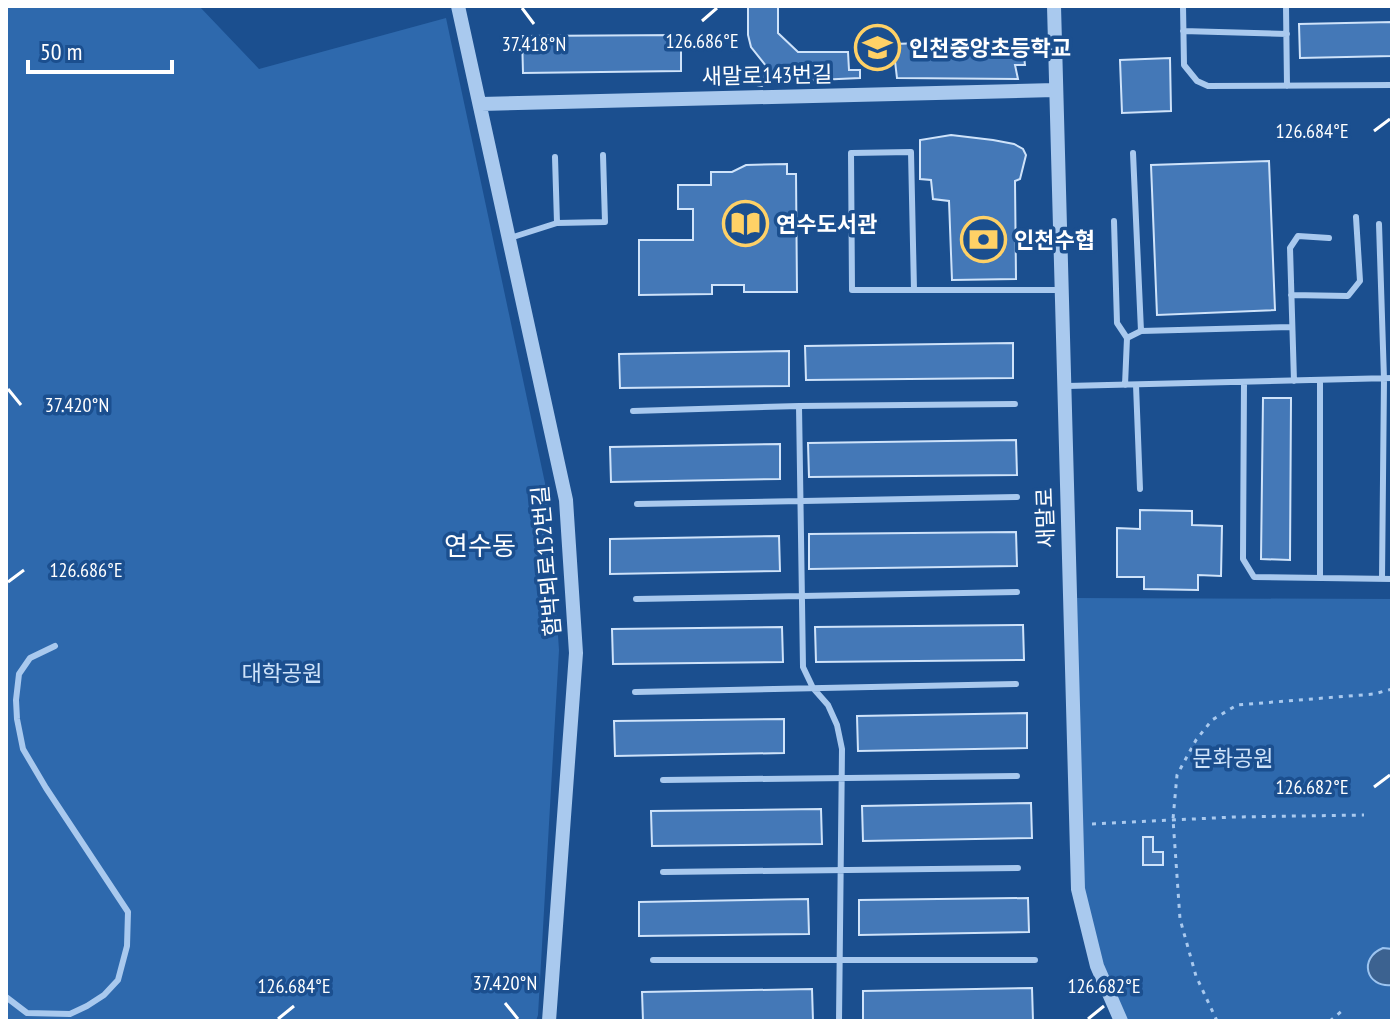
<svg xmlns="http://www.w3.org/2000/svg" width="1398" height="1027" font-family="'PT Sans Narrow','Noto Sans KR',sans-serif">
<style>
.green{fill:#2e69ad}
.water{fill:#3c6290;stroke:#9cc4f0;stroke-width:2}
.building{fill:#4478b7;stroke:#cfe3fa;stroke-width:2}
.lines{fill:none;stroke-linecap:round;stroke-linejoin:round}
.path{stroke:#a9c9ee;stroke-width:3;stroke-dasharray:4 6;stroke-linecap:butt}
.service{stroke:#a9c9ee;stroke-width:6}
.tertiary{stroke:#a9c9ee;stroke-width:14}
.ticks{fill:none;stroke:#fff;stroke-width:3}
.labels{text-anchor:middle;stroke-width:7;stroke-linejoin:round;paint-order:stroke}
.poi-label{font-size:22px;font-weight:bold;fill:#fff;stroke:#1b4f8f;text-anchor:start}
.street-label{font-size:22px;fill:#fff;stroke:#1b4f8f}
.park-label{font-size:22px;fill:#cfe3fa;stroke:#1b4f8f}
.quarter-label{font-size:26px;fill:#fff;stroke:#1b4f8f}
.ticks-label{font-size:20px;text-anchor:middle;fill:#fff;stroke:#1b4f8f;stroke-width:7;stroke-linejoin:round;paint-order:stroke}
</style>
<rect width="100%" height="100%" fill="#1b4f8f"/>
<!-- green -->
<path class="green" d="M6,6H199L259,69L446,18L549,502L559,650L538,1015L536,1021H6Z
M1069,598L1392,599V1021H1121L1078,889Z"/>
<!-- water -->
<path class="water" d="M1383,948L1392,949V985C1366,988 1358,958 1383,948Z"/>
<!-- building -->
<path class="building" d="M748,6H778V33L798,52H848L849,70H860V78L795,81L776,73L762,86L757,85L754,81V77L766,66L751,47L748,35Z
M1392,22V56L1300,58L1299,24Z
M681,35V71L523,73L522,36Z
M1022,40L1025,65H1015L1018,79L897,78L893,44Z
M1170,58L1171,111L1122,113L1120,60Z
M951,135L993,140L1014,144L1023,149L1026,155L1020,179L1015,181L1016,279L952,280L949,201L933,199L931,180L920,179V140Z
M1269,161L1275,310L1157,315L1151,165Z
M787,164V174H796L797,292H744V285H712V294L639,295V240H693V209H678V185H711V172H732L746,165Z
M1013,343V378L806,380L805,346Z
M789,351V386L620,388L619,354Z
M1263,398H1291L1290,560L1261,559Z
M1016,440L1017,475L809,477L808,443Z
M780,444V479L611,482L610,447Z
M1140,510L1192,511V525L1222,526L1221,576L1198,575V590L1144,589V577H1117V528L1140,529Z
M1016,532L1017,566L809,569V534Z
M779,536L780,571L610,574V539Z
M1023,625L1024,660L816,662L815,627Z
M782,627L783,662L613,664L612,629Z
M1027,713V748L858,751L857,716Z
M784,719V753L615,756L614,721Z
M1031,803L1032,838L863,841L862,806Z
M821,809L822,844L652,846L651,811Z
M1143,837H1153V852H1163V865H1143Z
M1028,898L1029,932L859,935V900Z
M808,899L809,934L639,936V902Z
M1032,988L1033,1021H863V991Z
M812,989L813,1021H643L642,992Z"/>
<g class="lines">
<!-- path -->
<path class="path" d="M1092,824L1234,817L1364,815
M1217,1021L1196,976L1180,919L1173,819L1177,775L1196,740L1212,720L1237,705L1374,694L1392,689
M1330,1021L1343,1010"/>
<!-- service -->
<path class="service" d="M1183,6L1184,65L1197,81L1208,86L1392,85
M1286,6L1287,86
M1183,31L1287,34
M555,157L557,223
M1114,221L1117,323L1127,338L1125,385
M1379,224L1384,379L1382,579
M510,238L557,223L605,222L603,155
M914,290L911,152L851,153L852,290H1061
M1291,295L1348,296L1360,281L1356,217
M1141,331L1292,327
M1127,338L1141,331L1133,153
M1320,380V578
M1294,381L1290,248L1298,236L1329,238
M1244,382L1243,559L1254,577L1392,579
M1136,385L1140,489
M1067,386L1392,378
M799,406L803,667L813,688L828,705L837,725L842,749L839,1021
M633,411L799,406L1015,404
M637,504L1017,497
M636,599L1017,592
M635,692L1016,684
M663,780L1017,776
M663,872L1018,868
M653,960H1035
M6,997L27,1013L70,1014L87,1006L104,995L118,980L127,946L128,912L46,788L23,749L17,719L16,700L19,674L30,658L55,646"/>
<!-- tertiary -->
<path class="tertiary" d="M458,6L566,500L576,653L549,1021
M1054,6L1078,889L1097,966L1121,1021
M481,104L1055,90"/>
</g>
<!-- ticks -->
<path class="ticks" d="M522,8L534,24M702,21L717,8M1374,131L1390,119M8,389L21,405M8,582L24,570M1374,787L1390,775M505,1003L518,1019M278,1019L294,1006M1088,1019L1104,1006"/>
<!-- icons -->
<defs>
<symbol id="school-ring" viewBox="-11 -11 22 22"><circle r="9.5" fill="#1b4f8f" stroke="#ffd166" stroke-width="1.5"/><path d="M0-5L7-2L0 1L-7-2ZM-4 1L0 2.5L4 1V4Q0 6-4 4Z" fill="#ffd166"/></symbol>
<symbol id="library-ring" viewBox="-11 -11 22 22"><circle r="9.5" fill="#1b4f8f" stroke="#ffd166" stroke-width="1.5"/><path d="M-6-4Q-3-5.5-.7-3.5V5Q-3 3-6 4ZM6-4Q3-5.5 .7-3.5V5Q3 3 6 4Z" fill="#ffd166"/></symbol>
<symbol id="bank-ring" viewBox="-11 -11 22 22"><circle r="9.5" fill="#1b4f8f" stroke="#ffd166" stroke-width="1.5"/><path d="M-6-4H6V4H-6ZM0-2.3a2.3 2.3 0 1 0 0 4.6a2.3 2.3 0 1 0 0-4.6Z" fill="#ffd166"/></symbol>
</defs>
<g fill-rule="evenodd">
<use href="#school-ring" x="852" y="22" width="51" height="51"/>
<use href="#library-ring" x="720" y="198" width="51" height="51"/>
<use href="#bank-ring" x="958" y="214" width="51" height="51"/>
</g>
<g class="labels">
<!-- poi labels -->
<g class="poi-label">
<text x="909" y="56">인천중앙초등학교</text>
<text x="776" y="232">연수도서관</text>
<text x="1014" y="248">인천수협</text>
</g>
<!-- street labels -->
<g class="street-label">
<text transform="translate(767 75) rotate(-1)" y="8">새말로143번길</text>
<text transform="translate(1045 518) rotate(-92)" y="8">새말로</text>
<text transform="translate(546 561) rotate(-95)" y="8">함박뫼로152번길</text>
</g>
<!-- park labels -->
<g class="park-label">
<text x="282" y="681">대학공원</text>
<text x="1233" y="766">문화공원</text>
</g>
<!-- quarter labels -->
<g class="quarter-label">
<text x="480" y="555">연수동</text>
</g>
</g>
<g class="ticks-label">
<text x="702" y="48">126.686°E</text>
<text x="534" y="51">37.418°N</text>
<text x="1312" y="138">126.684°E</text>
<text x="77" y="412">37.420°N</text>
<text x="86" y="577">126.686°E</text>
<text x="1312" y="794">126.682°E</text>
<text x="505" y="990">37.420°N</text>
<text x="294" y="993">126.684°E</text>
<text x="1104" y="993">126.682°E</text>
</g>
<!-- border -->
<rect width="1398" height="1027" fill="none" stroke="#ffffff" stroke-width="16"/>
<!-- scale -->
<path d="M28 60v12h144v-12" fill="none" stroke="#ffffff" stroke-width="4"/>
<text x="40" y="60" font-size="24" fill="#ffffff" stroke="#1b4f8f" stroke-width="6" paint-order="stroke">50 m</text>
</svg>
